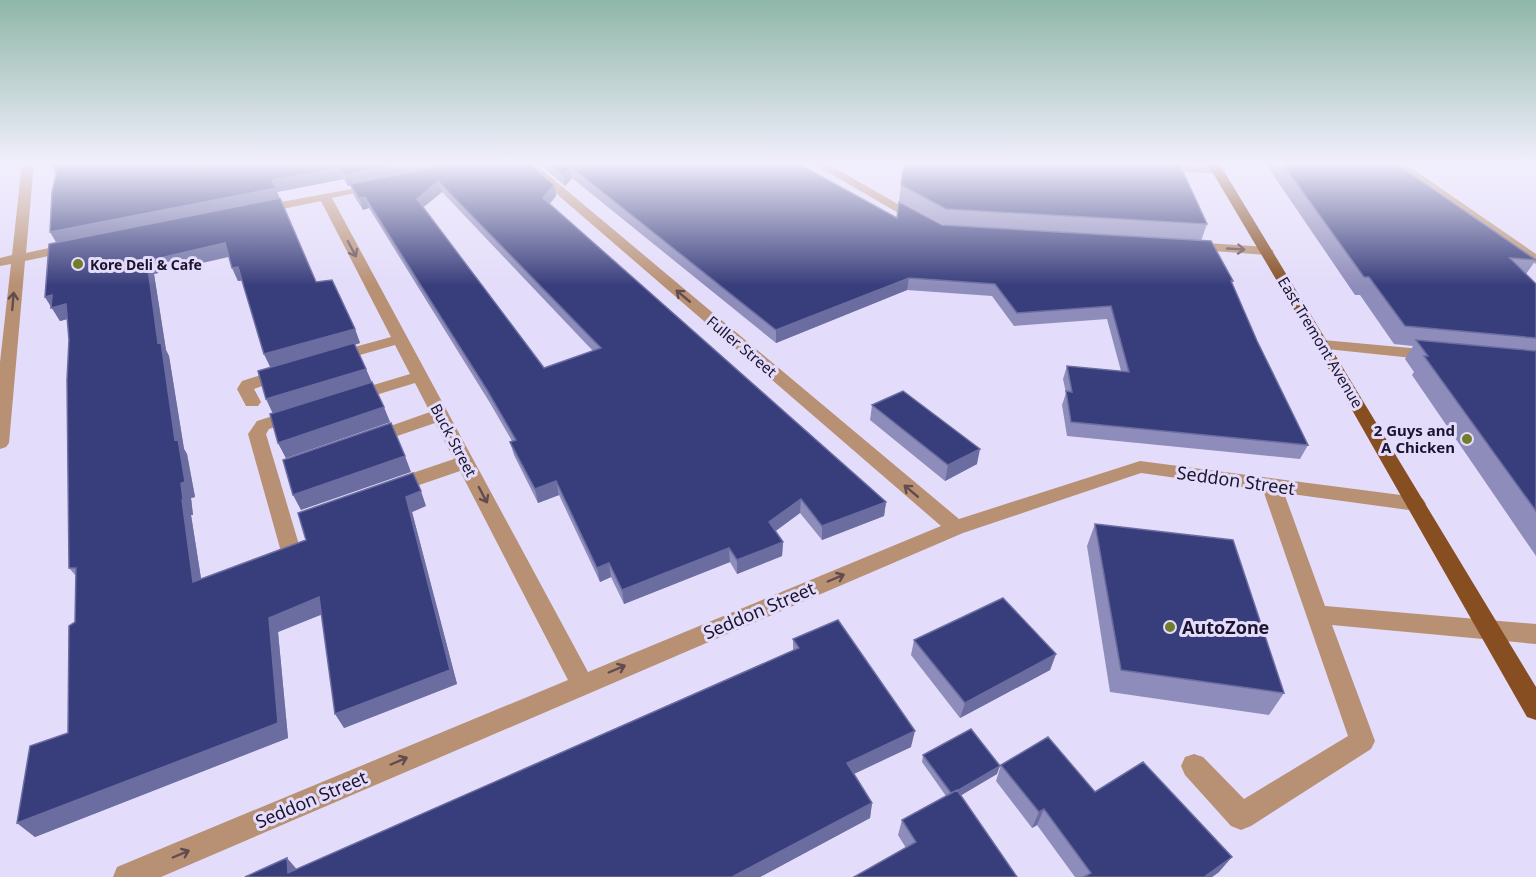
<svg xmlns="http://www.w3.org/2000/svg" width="1536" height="877" font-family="'Noto Sans',sans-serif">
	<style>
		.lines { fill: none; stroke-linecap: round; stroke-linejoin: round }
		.minor { fill: #b89073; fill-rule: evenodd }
		.major { fill: #874f21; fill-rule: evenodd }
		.wall { fill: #8e8cba; fill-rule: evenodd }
		.shaded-wall { fill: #6b6da1 }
		.building { fill: #383d7b; stroke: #6b6da1; stroke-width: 1.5; fill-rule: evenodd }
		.oneway { stroke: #624c4e }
		.poi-dot { fill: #717d29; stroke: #e3dcfa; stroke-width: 2 }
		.labels { text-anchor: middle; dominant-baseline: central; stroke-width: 6; stroke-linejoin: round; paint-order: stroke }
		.far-poi-label { font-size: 14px; font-weight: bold; fill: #1c142f; stroke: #e3dcfa; text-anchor: start }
		.street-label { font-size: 15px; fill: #1c142f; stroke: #e3dcfa }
		.poi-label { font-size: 15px; font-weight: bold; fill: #1c142f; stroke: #e3dcfa; text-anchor: end }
		.near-street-label { font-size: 18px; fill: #1c142f; stroke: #e3dcfa }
		.near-poi-label { font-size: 18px; font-weight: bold; fill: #1c142f; stroke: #e3dcfa; text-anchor: start }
	</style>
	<rect width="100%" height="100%" fill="#e3dcfa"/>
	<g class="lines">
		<path class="minor" d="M22 163H34L26 253 72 243 79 247 77 250 25 261 9 443 6 447 0 449V362L11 264 0 266V258L12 255Z
			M521 163H534L959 519 1140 461 1416 497 1423 499 1426 504 1423 509 1416 511 1284 493 1325 606 1536 624V644L1332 625 1375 741 1371 749 1251 826 1241 830 1231 826 1185 775 1181 766 1185 757 1194 754 1203 757 1244 799 1348 736 1263 490 1141 473 963 533 161 877H113L117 867 568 680 460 471 393 494 386 492 383 487 386 482 454 459 435 423 371 445 365 443 362 439 365 435 430 412 415 383 353 402 347 401 345 397 347 393 410 374 395 345 335 362 327 357 329 354 391 337 321 201 258 214 252 210 254 207 379 184V188L332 198 588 672 941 526Z
			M812 163H826L924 219 922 222H914Z
			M1141 163 1217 168 1223 171 1217 174 1165 170Z
			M1390 163H1404L1536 254V264Z
			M1191 242 1267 247 1274 251 1267 255 1186 249 1184 246 1186 243Z
			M1323 340 1432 350 1440 355 1432 360 1317 348 1315 345Z
			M283 368 289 370 291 373 289 376 254 389 261 402 258 406H246L237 389 242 381Z
			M295 409 301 411 304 415 301 419 269 429 266 434 300 548 297 554 290 556 283 554 280 548 248 434 257 421Z"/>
		<path class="major" d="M1207 163H1219L1536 687V720L1527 717 1315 345Z"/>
	</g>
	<path class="wall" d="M52 163H197V165L528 163 554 185 556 196 550 204 886 502 884 516 822 540 800 513 775 531 783 542 782 556 737 574 730 562 624 604 611 577 600 582 559 495 538 503 514 455 510 442 512 441 490 403 369 208 363 210 354 196 350 185 348 186 344 179 277 192 316 282 355 329 360 343 355 345 390 422 286 458 278 443 273 413 270 367 264 354 243 280 238 281 229 257 154 274 166 350 169 356 184 449 187 454 195 497 191 498 193 515H191L201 579 426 506 412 512 457 684 344 728 322 614 278 632 288 738 35 837 17 823 68 733 75 622 76 576 69 568V340L68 319 60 321 45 297 56 242V174L52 166ZM442 192 593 351 544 368 423 207Z
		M538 163H797L897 218 942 225 1232 284 1257 341 1308 445 1300 459 1067 436 1062 405 1066 393 1063 379 1067 366 1121 371 1107 319 1014 326 992 296 907 290 776 343 572 178 565 186Z
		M904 163 1207 224 1201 241 944 225 899 201Z
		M1265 163H1395L1536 260 1526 274 1536 284V556L1412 375 1414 372 1405 359 1413 346 1394 344 1360 295H1355Z
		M872 405 977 464 945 481 870 420Z
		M1095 524 1284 693 1269 715 1110 692 1087 546Z
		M793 639 911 747 854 774 872 803 870 818 760 877H245L296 869 793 650Z
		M914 640 1056 654 1050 670 960 718 911 655Z
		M923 755 997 774 960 795 1017 877 906 848 898 835 902 820 946 796 922 762Z
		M1001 765 1095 792 1219 872 1212 877H1075L1037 825 1032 828 996 781Z"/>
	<path class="shaded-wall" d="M402 163H460L348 186 344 175Z
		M58 165V177L52 166Z
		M571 167 572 178 565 186 563 175Z
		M340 168 344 179 277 192 280 199 57 244 50 232 272 180Z
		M438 181 442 192 420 210 417 199Z
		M554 185 556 196 545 209 543 198Z
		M365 197 369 208 363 210 359 198Z
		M225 243 231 256 154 274 166 350 169 356 184 449 187 454 195 497 191 498 193 515H191L204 597 193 582 182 500 181 483 175 440 158 343 147 261Z
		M238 267 245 280 238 281 232 268Z
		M909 278 907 290 776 343V330Z
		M52 295 66 304 75 317 60 321 45 297Z
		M355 329 360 343 271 368 264 354Z
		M366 369 372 383 273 414 266 399Z
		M384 407 390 422 286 458 278 443Z
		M980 449 977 464 945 481 948 465Z
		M405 456 411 472 301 510 293 495Z
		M556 481 559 495 538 503 535 489Z
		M421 491 426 506 412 512 457 684 344 728 335 714 406 497Z
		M801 499 800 513 769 536V522Z
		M886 502 884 516 822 540V526Z
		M783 542 782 556 737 574V560Z
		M729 548 730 562 624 604 622 590Z
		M609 563 611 577 600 582 597 568Z
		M319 597 328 612 278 632 288 738 35 837 17 823 269 618Z
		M1056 654 1050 670 960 718 965 703Z
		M915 731 911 747 845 778 847 763Z
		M1000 766 997 774 950 802 952 794Z
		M872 803 870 818 760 877H732Z
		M1044 809 1037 825 1032 828 1039 812Z
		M1232 857 1219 872 1212 877H1204Z
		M287 858 300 873H288Z"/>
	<path class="building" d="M52 163H193L194 165 204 163H402L344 175 340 168 272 180 276 188 50 232 52 192 58 165 52 166Z
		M457 163H528L554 185 543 198 886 502 822 526 801 499 769 522 783 542 737 560 729 548 622 590 609 563 597 568 556 481 535 489 510 442 516 440 487 390 365 197 359 198 350 184ZM438 181 601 348 544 368 417 199Z
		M549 163H797L897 218 899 202 942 225 1211 241 1233 281H1231L1257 341 1308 445 1071 422 1066 391 1072 392 1067 366 1129 372 1111 306 1017 313 995 284 909 278 776 330 571 167 563 175Z
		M904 163H1179L1207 224 946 209 901 185Z
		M1282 163H1395L1536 260 1510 258 1536 284V338L1405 326 1369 277H1364Z
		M280 198 316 282 332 280 355 329 264 354 238 267 232 268 225 243 147 261 158 343 161 342 175 440 178 439 185 482 181 483 183 500H182L193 582 306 540 298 513 413 473 421 491 406 497 450 670 335 714 319 597 269 618 278 723 17 823 30 746 68 733 69 626 75 622 76 568H69L67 380 69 340 66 304 51 308 52 295 45 297 49 244Z
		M1416 340 1536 351V511L1424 356H1428Z
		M354 343 366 369 266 399 258 371Z
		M372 382 384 407 278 443 270 414Z
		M903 391 980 449 948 465 872 405Z
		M391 423 405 456 293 495 283 460Z
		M1095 524 1233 540 1284 693 1121 670Z
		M1003 598 1056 654 965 703 914 640Z
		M838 620 915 731 847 763 872 803 732 877H245L287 858 288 873 799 648 793 639Z
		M971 729 1000 766 957 791V790L951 793 923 755Z
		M1048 737 1095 792 1143 762 1232 857 1204 877H1084L1091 873 1044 809 1039 812 1001 765Z
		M957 790 1017 877H854L916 842 902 820Z"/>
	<defs><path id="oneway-shaft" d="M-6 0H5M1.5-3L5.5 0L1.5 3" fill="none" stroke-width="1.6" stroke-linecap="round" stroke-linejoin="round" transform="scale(1.5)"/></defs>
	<g class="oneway">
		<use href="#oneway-shaft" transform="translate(352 249) rotate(62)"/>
		<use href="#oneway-shaft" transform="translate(1236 249) rotate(3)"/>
		<use href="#oneway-shaft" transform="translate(683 296) rotate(-140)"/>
		<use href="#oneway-shaft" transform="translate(13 301) rotate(-85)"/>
		<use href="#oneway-shaft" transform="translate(911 491) rotate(-140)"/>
		<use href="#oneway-shaft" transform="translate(483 495) rotate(62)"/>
		<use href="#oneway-shaft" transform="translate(836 578) rotate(-23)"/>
		<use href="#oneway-shaft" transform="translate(617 669) rotate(-23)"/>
		<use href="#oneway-shaft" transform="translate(399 761) rotate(-23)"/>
		<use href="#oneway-shaft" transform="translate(181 854) rotate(-23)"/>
	</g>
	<linearGradient id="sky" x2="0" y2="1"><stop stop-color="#8fb7a8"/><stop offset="0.57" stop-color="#f2effd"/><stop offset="1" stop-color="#f2effd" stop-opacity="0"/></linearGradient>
	<rect width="1536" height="286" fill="url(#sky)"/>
	<g class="poi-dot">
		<circle cx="78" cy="264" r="6"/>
		<circle cx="1467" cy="439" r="6"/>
		<circle cx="1170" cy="627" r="6"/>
	</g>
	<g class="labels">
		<g class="far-poi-label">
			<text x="90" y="264">Kore Deli &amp; Cafe</text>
		</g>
		<g class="street-label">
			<text transform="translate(1321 342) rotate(59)">East Tremont Avenue</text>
			<text transform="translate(742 346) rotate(40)">Fuller Street</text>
			<text transform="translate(454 440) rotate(62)">Buck Street</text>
		</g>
		<g class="poi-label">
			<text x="1455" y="430">2 Guys and<tspan x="1455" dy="17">A Chicken</tspan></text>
		</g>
		<g class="near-street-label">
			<text transform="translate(1236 480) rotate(8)">Seddon Street</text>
			<text transform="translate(759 610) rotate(-23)">Seddon Street</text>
			<text transform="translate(311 799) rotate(-23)">Seddon Street</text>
		</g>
		<g class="near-poi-label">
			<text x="1182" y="627">AutoZone</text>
		</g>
	</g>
</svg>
